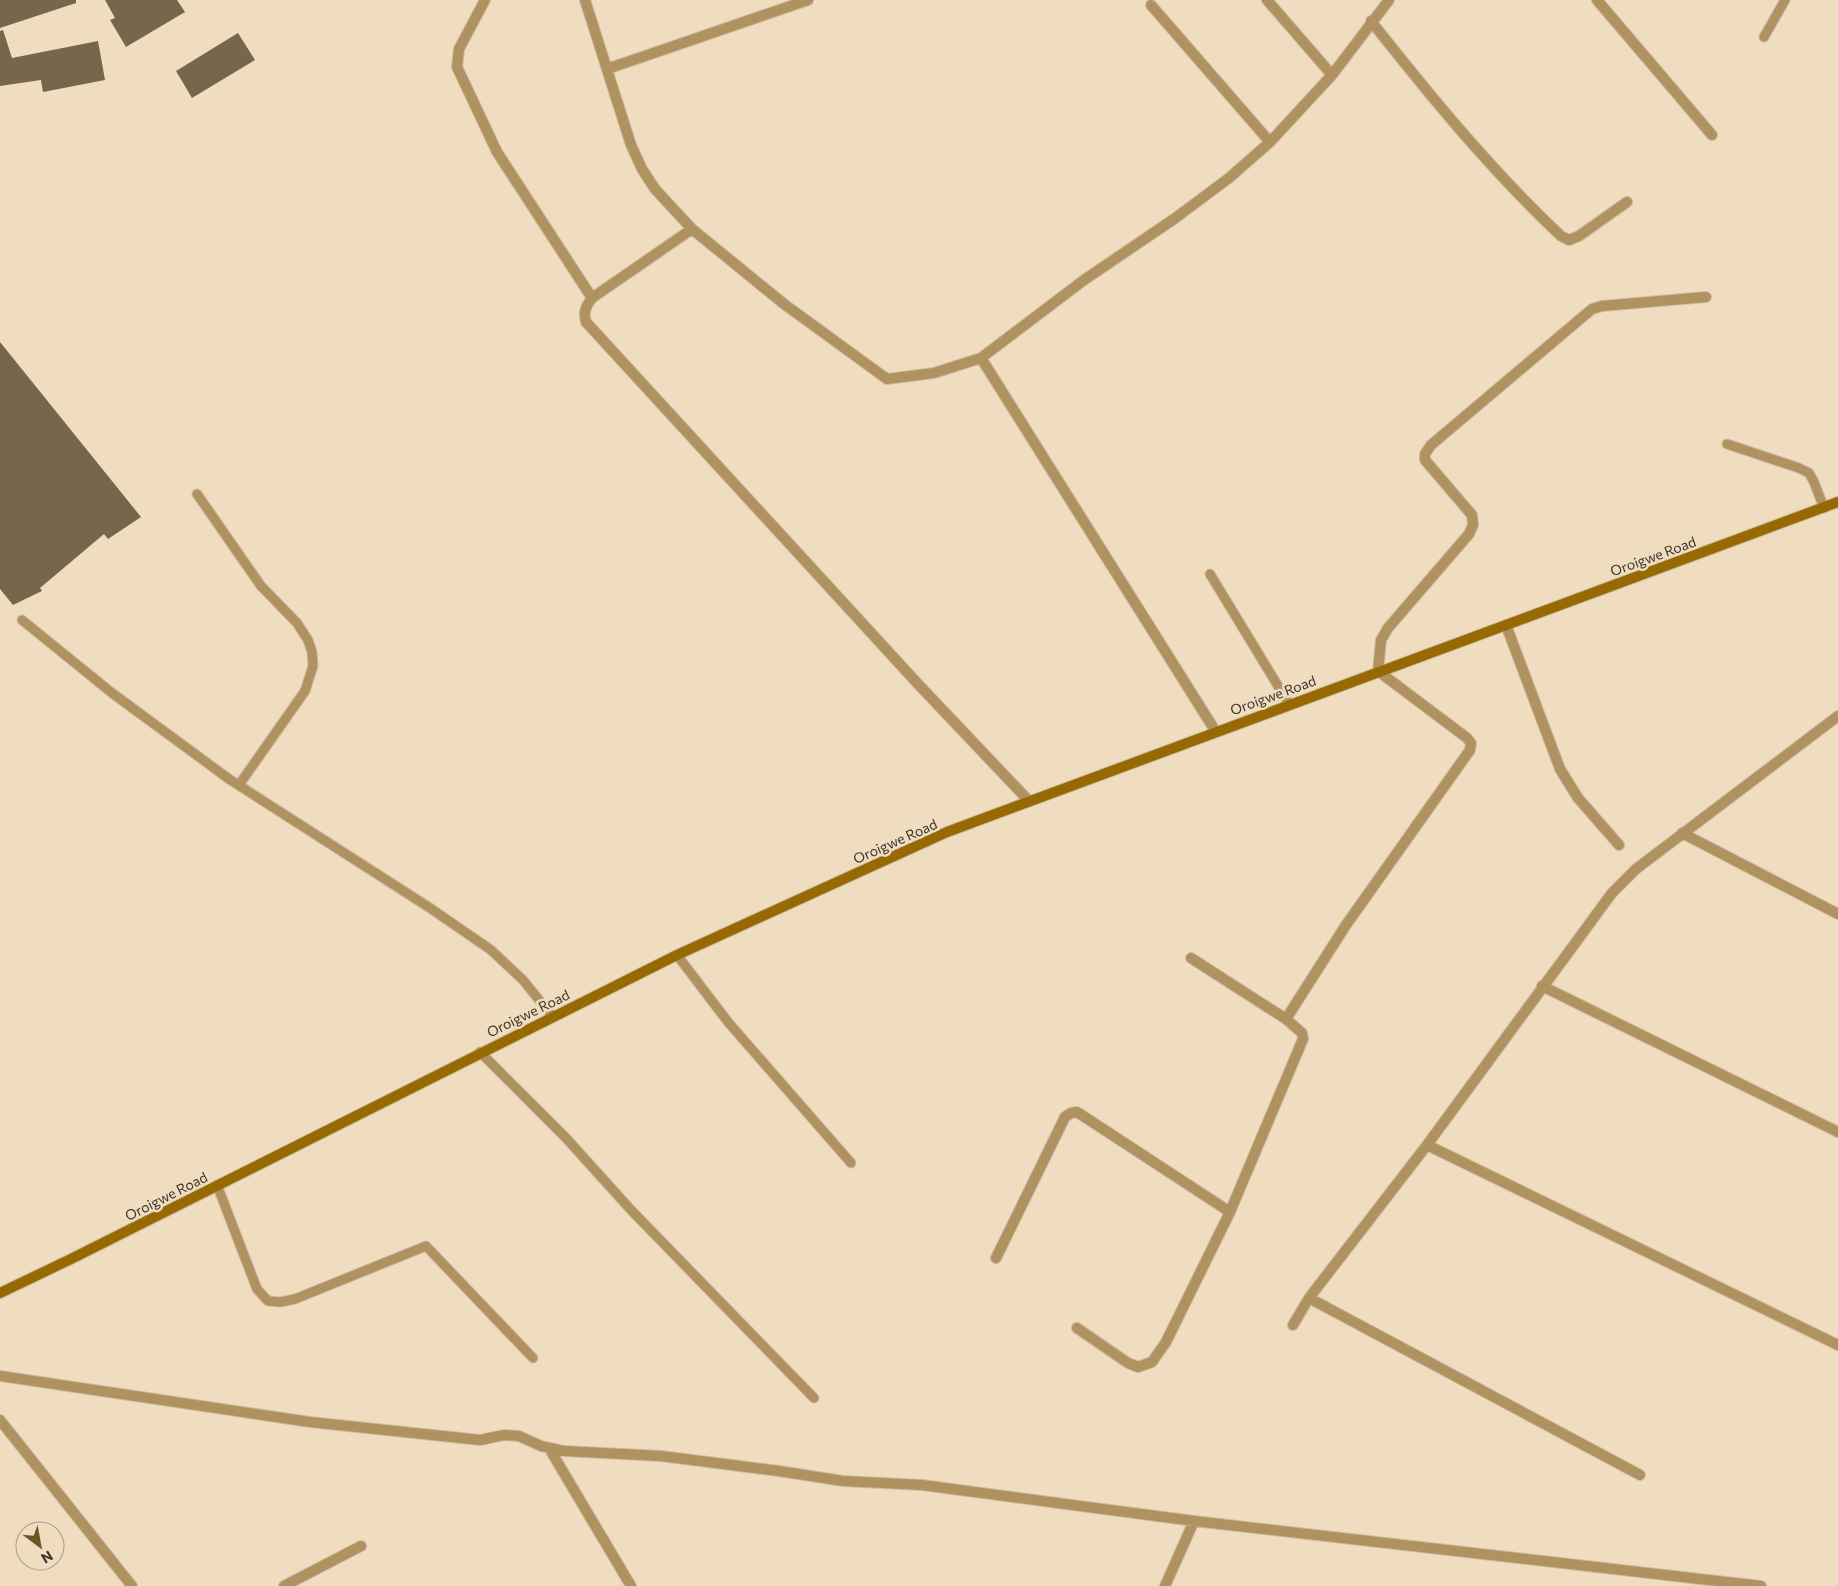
<svg xmlns="http://www.w3.org/2000/svg" width="1838" height="1586" font-family="Commissioner,sans-serif">
	<style>
		.building { fill: #77664c }
		.lines { fill: none; stroke-linecap: round; stroke-linejoin: round }
		.lane-casing { stroke: #ccbba2; stroke-width: 11 }
		.street-casing { stroke: #ccbba2; stroke-width: 12 }
		.secondary-casing { stroke: #ccbba2; stroke-width: 12 }
		.lane { stroke: #b09160; stroke-width: 9 }
		.street { stroke: #b09160; stroke-width: 10 }
		.secondary { stroke: #976902; stroke-width: 10 }
		.labels { text-anchor: middle; dominant-baseline: central; stroke-width: 5; stroke-linejoin: round; paint-order: stroke }
		.street-label { font-size: 14px; fill: #3d352a; stroke: #f0ddc0 }
	</style>
	<rect width="100%" height="100%" fill="#f0ddc0"/>
	<path class="building" d="M0 0H76V3L0 28Z
		M105 0H177L185 12 126 47 110 20 115 18Z
		M3 30 12 58 98 41 105 80 43 92 41 80 0 86V31Z
		M238 33 255 60 192 98 176 71Z
		M0 342 141 517 108 539 104 534 40 588 42 591 13 605 0 589Z"/>
	<g class="lines">
		<defs>
			<path id="lane" d="M1764 37 1785 0
				M1727 444 1799 468 1809 473 1814 482 1824 508
				M197 494 261 586 297 623 308 640 312 652 313 666 305 691 239 785
				M1210 574 1289 704
				M22 620 112 693 229 779 430 908 491 950 523 980 552 1016
				M677 955 728 1022 851 1163
				M480 1052 566 1138 631 1210 814 1398
				M217 1185 257 1289 268 1301 280 1302 295 1299 426 1246 533 1358"/>
			<path id="street" d="M485 0 459 49 457 67 497 152 592 298
				M585 0 631 145 642 169 655 189 692 229 784 304 887 379 934 373 981 358 1084 280 1174 219 1229 178 1270 142 1332 75 1389 0
				M1267 0 1332 75
				M1597 0 1712 135
				M1151 5 1270 142
				M1371 21C1431 97 1491 170 1561 236L1569 240 1579 236 1627 202
				M607 69 808 0
				M692 229 592 298C586 306 583 312 586 322L918 684 1029 801
				M981 358 1216 732
				M1506 625 1560 769 1578 798 1619 845
				M1682 833 1838 914
				M1191 958 1286 1019
				M1542 986 1838 1132
				M1427 1145 1838 1345
				M996 1258 1065 1117 1071 1113 1077 1112 1230 1212
				M1309 1298 1640 1475
				M1293 1325 1309 1298 1427 1145 1612 893 1636 869 1838 716
				M1077 1328 1128 1363 1138 1367 1152 1362 1166 1342 1230 1212 1303 1039 1302 1033 1286 1019 1346 925 1470 750 1471 743 1467 738 1378 671 1381 640 1388 628 1469 534 1473 525 1472 515 1425 460V454L1431 445 1592 309 1602 306 1706 297
				M0 1376 310 1422 480 1440 504 1435 519 1436 541 1446 564 1451 661 1456 779 1471 843 1481 922 1485 1194 1521 1761 1586
				M0 1420 132 1586
				M549 1448 631 1586
				M284 1586 361 1546
				M1165 1586 1194 1521"/>
			<path id="secondary" d="M0 1293 71 1259 677 955 947 832 1838 502"/>
		</defs>
		<use href="#lane" class="lane-casing"/>
		<use href="#street" class="street-casing"/>
		<use href="#secondary" class="secondary-casing"/>
		<use href="#lane" class="lane"/>
		<use href="#street" class="street"/>
		<use href="#secondary" class="secondary"/>
	</g>
	<g class="labels">
		<g class="street-label">
			<text transform="translate(1653 556) rotate(-20)">Oroigwe Road</text>
			<text transform="translate(1273 695) rotate(-20)">Oroigwe Road</text>
			<text transform="translate(895 841) rotate(-24)">Oroigwe Road</text>
			<text transform="translate(528 1013) rotate(-26)">Oroigwe Road</text>
			<text transform="translate(166 1196) rotate(-27)">Oroigwe Road</text>
		</g>
	</g>
	<g transform="translate(40 1546) rotate(148)"><circle r="24" fill="#f0ddc0" stroke="#a89a84"/>
	<path d="M0-4L9 19L0 12L-9 19Z" fill="#6e5325"/>
	<text y="-8" font-size="14" font-weight="bold" text-anchor="middle" fill="#3d352a">N</text>
	</g>
</svg>
